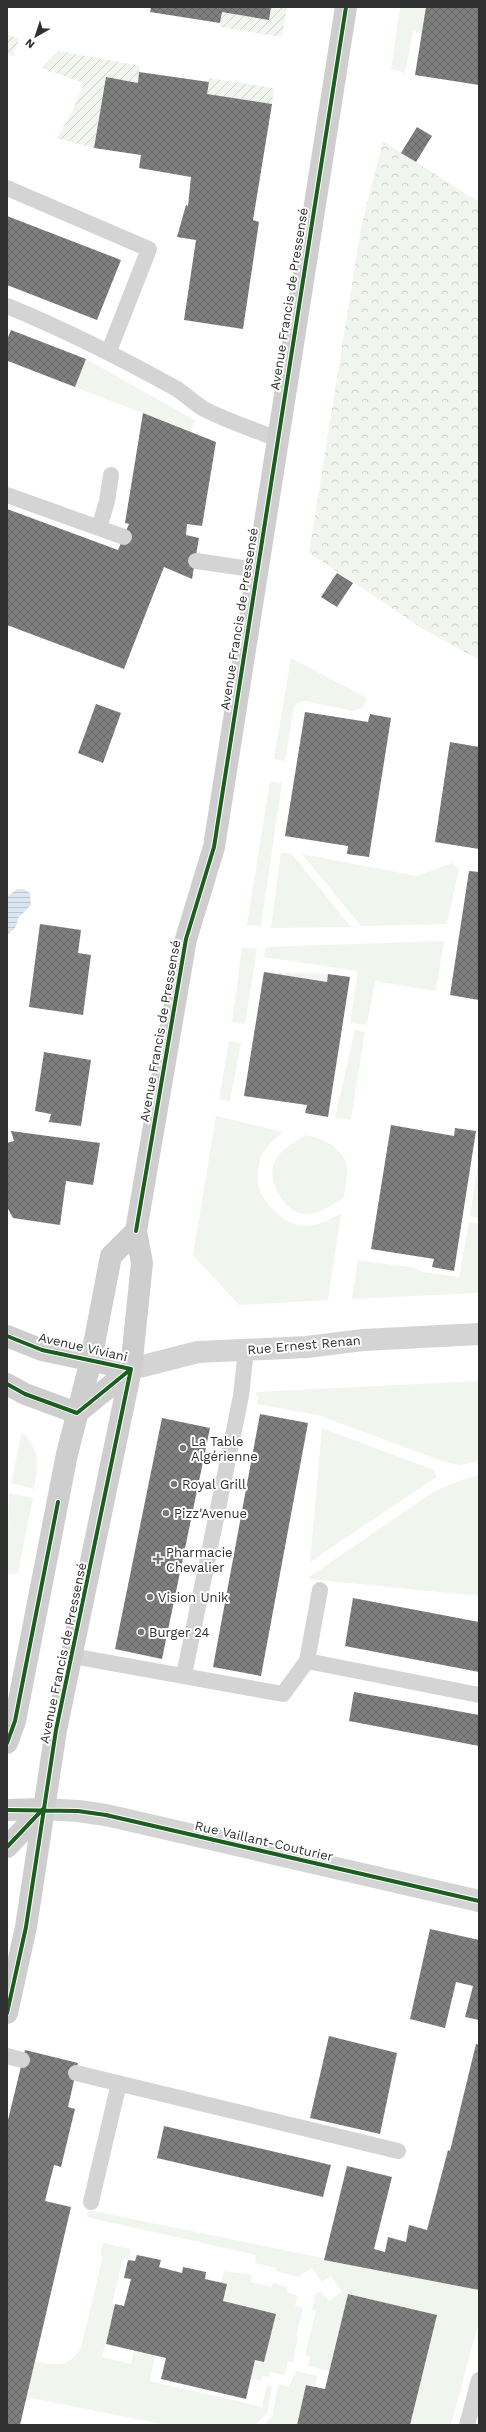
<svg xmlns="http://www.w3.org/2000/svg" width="486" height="2432" font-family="'Work Sans',sans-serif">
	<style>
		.grass { fill: #f0f5ed }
		.park { fill: url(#park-crowns) }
		.garden { fill: url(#garden-furrows) }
		.water { fill: url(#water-rules) }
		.building { fill: url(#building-cross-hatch) }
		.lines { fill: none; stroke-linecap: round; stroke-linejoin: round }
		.lane { stroke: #d4d4d4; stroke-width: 16 }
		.street { stroke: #d4d4d4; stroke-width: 22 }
		.secondary { stroke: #cecece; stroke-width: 22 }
		.cycleway-casing { stroke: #fff; stroke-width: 6 }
		.cycleway { stroke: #1b5e20; stroke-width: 4 }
		.poi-dot { fill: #787878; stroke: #fff; stroke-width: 1.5 }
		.labels { text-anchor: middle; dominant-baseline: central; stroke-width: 4; stroke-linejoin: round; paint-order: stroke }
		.street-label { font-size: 13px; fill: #303030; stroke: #fff }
		.poi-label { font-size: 13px; fill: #303030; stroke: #fff; text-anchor: start }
	</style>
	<defs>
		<pattern id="park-crowns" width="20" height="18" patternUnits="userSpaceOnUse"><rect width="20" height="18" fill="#f0f5ed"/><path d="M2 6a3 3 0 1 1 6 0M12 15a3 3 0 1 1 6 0" fill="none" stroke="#ced2cc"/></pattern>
		<pattern id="garden-furrows" width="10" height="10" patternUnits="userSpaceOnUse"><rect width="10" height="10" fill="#f0f5ed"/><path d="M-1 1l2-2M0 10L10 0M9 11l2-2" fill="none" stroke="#ced2cc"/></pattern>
		<pattern id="water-rules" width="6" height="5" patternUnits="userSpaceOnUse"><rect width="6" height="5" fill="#dbe6f2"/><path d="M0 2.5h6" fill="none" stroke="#bcc6d0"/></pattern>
		<pattern id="building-cross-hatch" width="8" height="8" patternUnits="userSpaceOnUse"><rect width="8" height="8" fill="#7f7f7f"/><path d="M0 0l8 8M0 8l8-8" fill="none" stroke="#686868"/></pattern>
	</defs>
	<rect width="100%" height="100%" fill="#fff"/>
	<path class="grass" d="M400 7H426L422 33 413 31 405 73 391 69Z
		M86 359 196 421 189 431 75 387Z
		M291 658 367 698 362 708 353 711 305 701 297 703 294 708 285 761 274 759Z
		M270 781 282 783 261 926 247 925Z
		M281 852 292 854 351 927 271 928Z
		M302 854 417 876 453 863 459 869 447 924 361 926Z
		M444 941 436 991 375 981 367 1025 350 1023 358 971 264 957 266 947Z
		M242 947 257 949 245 1024 232 1022Z
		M264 972 328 974 327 982Z
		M355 1030 365 1032 351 1120 335 1118Z
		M229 1041 241 1043 230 1101 219 1099Z
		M216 1116 283 1132C274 1140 261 1150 259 1163 258 1169 257 1182 259 1188 264 1205 289 1228 307 1226 320 1225 330 1219 341 1213L328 1300 239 1305 193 1255Z
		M305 1135C323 1138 345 1148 347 1169 347 1178 345 1188 344 1197 333 1204 318 1216 304 1214 284 1212 265 1179 275 1161 281 1149 295 1142 305 1135Z
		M479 1157V1218L470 1216Z
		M469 1222 479 1224V1287L477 1293 352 1299 358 1260 415 1268 423 1272 459 1277Z
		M479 1381V1461L460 1465 445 1462 318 1415 257 1404 258 1396 256 1395 257 1392Z
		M322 1428 434 1470 436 1477 310 1562Z
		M22 1432C41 1453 38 1462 34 1489L11 1483Z
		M479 1475V1596L309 1579V1577L435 1491 464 1479Z
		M9 1493 33 1498 18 1573 7 1575Z
		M88 2210 479 2290V2321L451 2425H410L437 2315 348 2294 330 2371 308 2366 310 2357 305 2355 316 2311 312 2310 315 2295 321 2291 329 2301 342 2292 331 2276 322 2282 312 2268 298 2277 276 2271V2268L255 2263 256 2255 87 2217Z
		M103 2243 131 2249 128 2260 123 2259 112 2303 115 2304 102 2357 131 2364 134 2351 155 2356 150 2381 262 2407 267 2385 272 2386 267 2413 255 2425H166L26 2397 35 2361C56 2366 68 2368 81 2348L103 2256 100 2255Z
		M224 2271 252 2275 251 2282 272 2287 273 2283 288 2287 287 2292 298 2296 295 2306 303 2308 296 2336 298 2337 293 2362 288 2361 285 2375 270 2372 269 2377 262 2376 261 2381 251 2378 255 2360 264 2362 276 2314 223 2301 221 2283Z
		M296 2371 317 2376 315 2386 306 2385 297 2425H264L273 2415 278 2384 289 2387Z"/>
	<path class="park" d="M383 141 479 202V660L420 627 309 553 361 228Z"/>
	<path class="garden" d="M271 7H287L282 37 220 27 222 12 269 19Z
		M7 34 19 39 13 56 7 54Z
		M59 51 140 66 138 83 106 77 94 148 57 138 72 112 84 83 42 68Z
		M209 78 274 88 272 104 207 94Z"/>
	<path class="water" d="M17 889H24L30 893 31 905 19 917 15 928 7 935V897Z"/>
	<path class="building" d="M151 7H271L269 20 222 12 220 23 150 12Z
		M426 7 479 8V85L415 75Z
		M139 72 209 82 207 94 272 104 253 220 259 222 243 329 184 320 196 240 177 237 186 205 188 206 191 177 139 168 141 155 94 148 106 77 138 83Z
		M417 127 432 136 416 162 401 153Z
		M7 216 121 260 97 320 7 285Z
		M11 330 86 359 75 387 8 361 7 364V340Z
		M143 413 216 442 202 526 187 524 186 535 199 538 192 579 164 567 124 669 7 625V509L118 550 129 524 125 523Z
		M337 573 353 583 337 607 321 597Z
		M96 704 121 713 103 763 78 753Z
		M305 712 368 722 370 714 391 718 369 857 347 854 348 846 285 836Z
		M450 742 479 747V849L435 842Z
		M469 871 479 872V1000L450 995Z
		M40 924 81 930 78 953 91 955 83 1015 29 1007Z
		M264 972 327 982 328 974 350 977 328 1117 305 1113 307 1105 244 1096Z
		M44 1052 91 1060 81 1126 49 1122 51 1114 35 1111Z
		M391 1125 454 1136 455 1128 476 1131 454 1271 432 1267 434 1259 371 1249Z
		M11 1131 100 1143 93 1185 66 1181 60 1225 13 1218 7 1207V1143L14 1141Z
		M260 1414 308 1423 261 1676 213 1667Z
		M162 1418 210 1428 162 1659 115 1649Z
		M353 1598 479 1622V1672L345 1646Z
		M354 1692 479 1715V1746L349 1721Z
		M430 1929 479 1940V2020L465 2017 473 1986 456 1982 445 2028 410 2019Z
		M329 2036 397 2053 380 2134 310 2118Z
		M476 2044 479 2045V2290L324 2260 347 2166 392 2177 374 2249 385 2252 388 2237 406 2242 409 2225 427 2230 448 2150 450 2151Z
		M25 2050 78 2063 68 2107 75 2109 61 2167 54 2165 45 2201 71 2207 20 2425H7V2124Z
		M164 2126 331 2165 323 2197 157 2158Z
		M137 2255 161 2260 159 2267 182 2273 183 2267 206 2272 205 2279 227 2284 223 2301 276 2314 264 2362 255 2360 246 2399 161 2379 166 2358 106 2344 115 2304 124 2306 131 2279 124 2278 128 2260 135 2261Z
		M348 2294 437 2315 410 2425H297L306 2385 325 2389Z"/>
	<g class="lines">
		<path class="lane" d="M7 188 149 249 109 351
			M7 306C66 330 121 358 177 389 186 395 194 403 204 409 227 421 253 429 277 439
			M7 495 124 537
			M99 528 107 501 111 475
			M196 561 258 570
			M72 1656 283 1694 307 1661 479 1695
			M307 1661 320 1590
			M184 1675 241 1396 246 1350
			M7 2056 22 2060
			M76 2073 398 2151
			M91 2202 119 2083
			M467 2425 479 2380"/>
		<path class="street" d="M131 1369 198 1352 307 1347 363 1340 479 1334
			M43 1809 78 1811 106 1815 479 1901"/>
		<path class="secondary" d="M7 1336 42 1350 131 1369
			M7 1384 25 1394 77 1413
			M77 1413 131 1369
			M7 1743 15 1721 67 1454 91 1360 111 1256 136 1231
			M7 1810 43 1809
			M7 1847 43 1809
			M7 2013 26 1927 56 1730 131 1369 142 1263 136 1231 186 939 214 847 346 7"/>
		<defs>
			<path id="cycleway" d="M136 1231 186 939 214 847 346 7
				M7 1336 42 1350 131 1369
				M7 1384 25 1394 77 1413 131 1369
				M7 1743 15 1721 58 1502
				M7 1810 78 1811 106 1815 479 1901
				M7 1847 43 1809
				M7 2013 26 1927 56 1730 131 1369"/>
		</defs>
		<use href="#cycleway" class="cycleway-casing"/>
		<use href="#cycleway" class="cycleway"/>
	</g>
	<g class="poi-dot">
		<circle cx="183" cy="1448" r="4"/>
		<circle cx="174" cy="1484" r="4"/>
		<circle cx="166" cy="1513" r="4"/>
		<path d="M156 1553h4v4h4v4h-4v4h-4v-4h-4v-4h4z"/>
		<circle cx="150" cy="1597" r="4"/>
		<circle cx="141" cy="1632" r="4"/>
	</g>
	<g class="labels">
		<g class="street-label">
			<text transform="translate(289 299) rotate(-81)">Avenue Francis de Pressensé</text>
			<text transform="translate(239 619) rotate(-81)">Avenue Francis de Pressensé</text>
			<text transform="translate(160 1031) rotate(-80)">Avenue Francis de Pressensé</text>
			<text transform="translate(304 1345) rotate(-5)">Rue Ernest Renan</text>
			<text transform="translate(83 1347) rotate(13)">Avenue Viviani</text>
			<text transform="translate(63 1653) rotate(-78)">Avenue Francis de Pressensé</text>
			<text transform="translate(264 1841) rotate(13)">Rue Vaillant-Couturier</text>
		</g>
		<g class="poi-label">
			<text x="191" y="1441">La Table<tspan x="191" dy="15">Algérienne</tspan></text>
			<text x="182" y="1484">Royal Grill</text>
			<text x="174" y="1513">Pizz'Avenue</text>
			<text x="166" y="1552">Pharmacie<tspan x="166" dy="15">Chevalier</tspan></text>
			<text x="158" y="1597">Vision Unik</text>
			<text x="149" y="1632">Burger 24</text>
		</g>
	</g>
	<rect width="486" height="2432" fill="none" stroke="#303030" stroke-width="16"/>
	<g transform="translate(36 36) rotate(219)" stroke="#ffffff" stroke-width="3" paint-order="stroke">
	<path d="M0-3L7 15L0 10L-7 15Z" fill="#303030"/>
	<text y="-6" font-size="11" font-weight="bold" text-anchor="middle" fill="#303030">N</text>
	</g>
</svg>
